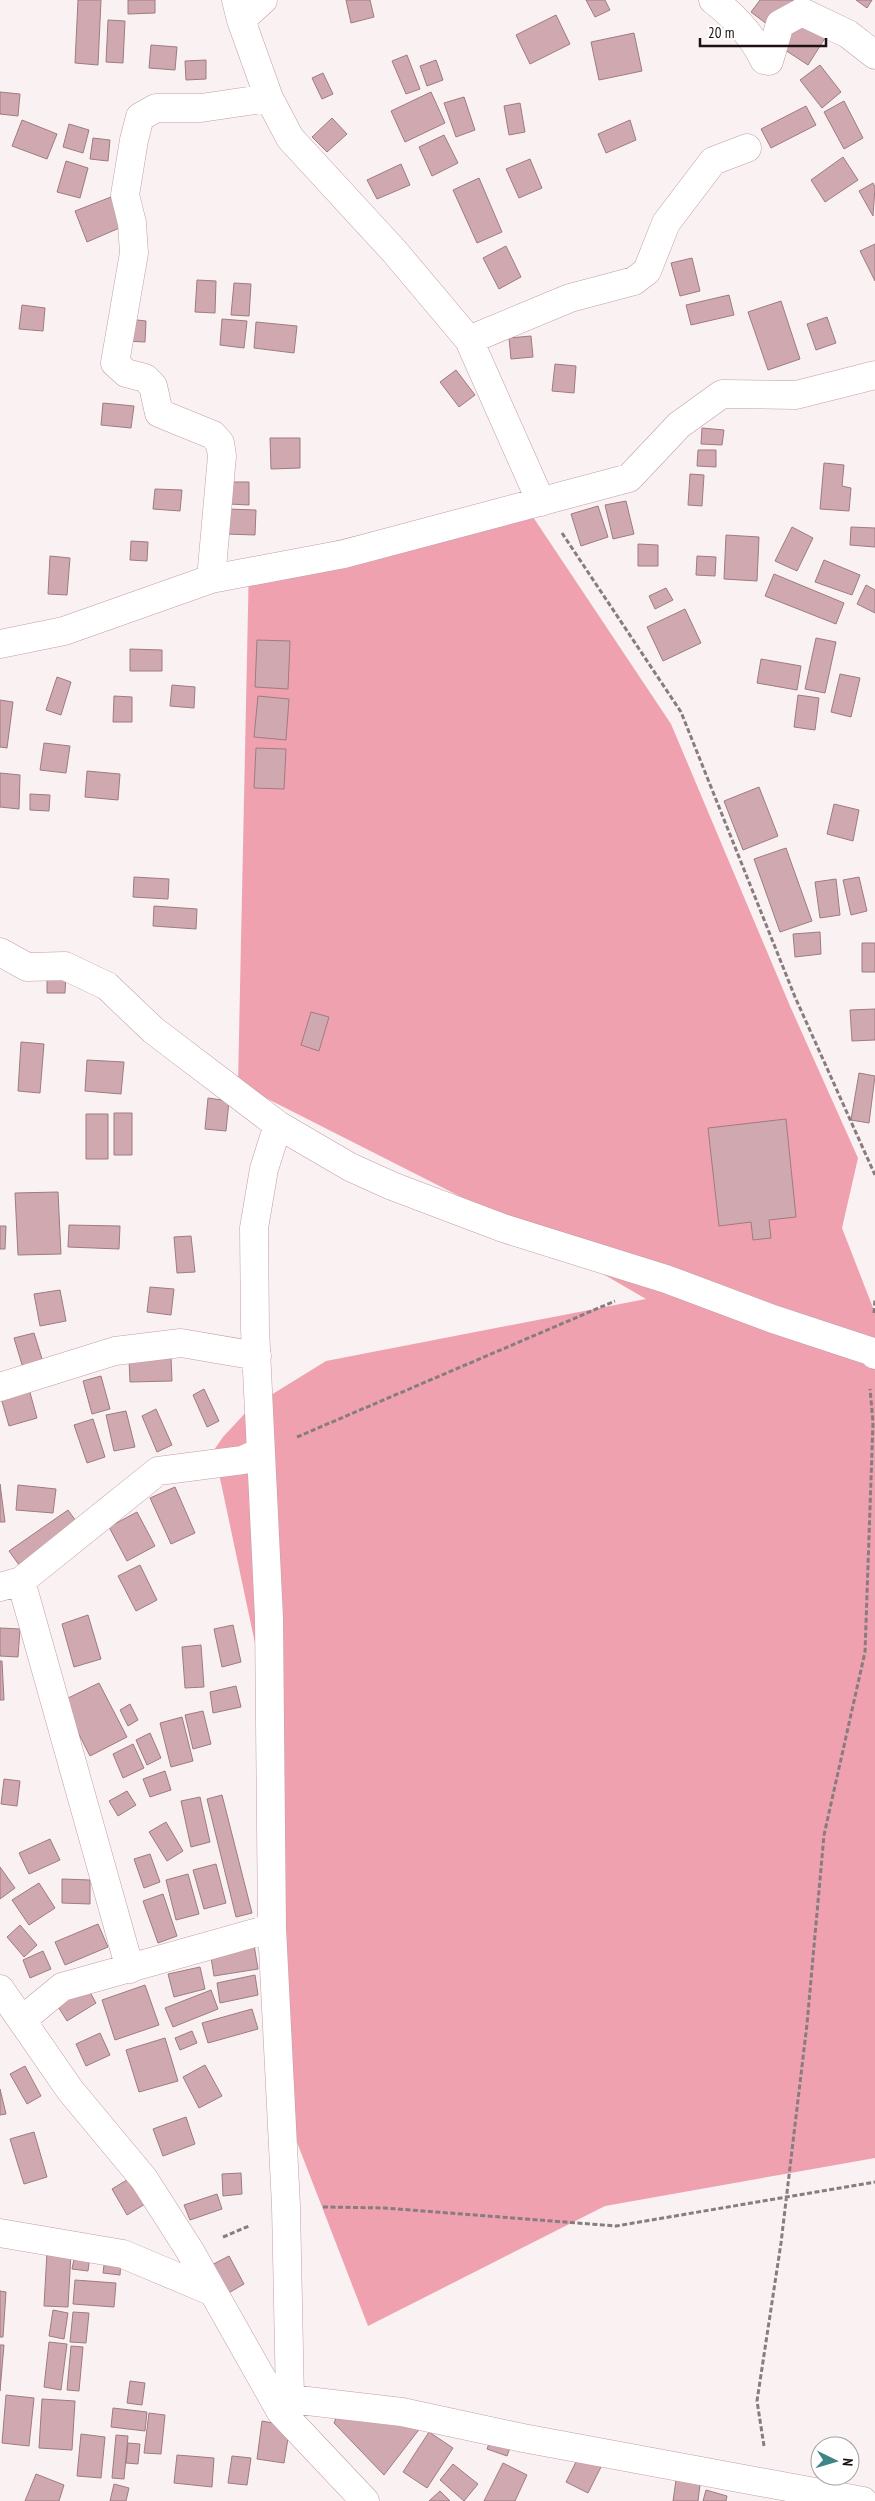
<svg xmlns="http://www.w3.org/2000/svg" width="875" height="2501" font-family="'PT Sans Narrow',sans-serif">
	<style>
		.forest { fill: #f0a1b0 }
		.building { fill: #d0a9b0; stroke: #9f7b81 }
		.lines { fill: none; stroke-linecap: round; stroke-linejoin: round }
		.minor-casing { stroke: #c39ea4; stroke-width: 29 }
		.path { stroke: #887d7e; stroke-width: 3; stroke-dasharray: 5 2.5; stroke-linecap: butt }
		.minor { stroke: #fff; stroke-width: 28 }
	</style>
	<rect width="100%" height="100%" fill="#f9f1f2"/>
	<path class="forest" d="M525 505 671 724 790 1006 858 1158 842 1228 875 1313V2158L605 2206 368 2326 271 2075 263 1681 214 1450 223 1437 250 1408 326 1361 646 1299 536 1235 238 1084 249 562 372 532Z"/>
	<path class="building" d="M78 0H101L98 65 75 63Z
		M128 0H155V13L128 14Z
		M346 0H370L374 17 351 23Z
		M586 0H605L610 10 595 17Z
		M760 0H792L793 1 772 28 751 12Z
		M856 0H872L867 8Z
		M556 15 570 44 530 64 516 35Z
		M801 18 827 35 808 65 782 48Z
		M108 20 125 21 123 63 106 62Z
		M634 33 642 71 599 80 591 42Z
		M151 45 177 47 175 70 149 68Z
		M407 55 420 89 406 94 392 61Z
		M206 60V79L186 80 185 61Z
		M436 60 443 80 427 86 420 66Z
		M820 65 841 92 822 108 800 80Z
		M323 73 333 94 322 99 312 78Z
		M0 92 20 94 18 116 0 114Z
		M431 92 445 123 405 142 391 111Z
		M464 97 475 130 456 137 444 103Z
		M844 101 863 138 844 149 824 112Z
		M520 103 525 132 509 135 504 106Z
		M806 106 816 125 771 148 761 129Z
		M332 118 347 134 327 152 312 137Z
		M22 120 57 134 47 159 12 146Z
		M630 120 636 140 606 153 598 134Z
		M69 124 89 130 83 153 63 147Z
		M444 135 458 163 432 176 419 147Z
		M93 138 110 140 108 161 90 159Z
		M843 157 858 180 825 202 811 180Z
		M530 159 542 188 519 198 506 169Z
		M66 161 88 168 80 198 57 192Z
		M401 164 410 185 377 199 367 180Z
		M479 178 502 232 477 243 453 190Z
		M873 183 875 187 873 216 859 191Z
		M111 197 124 226 87 242 75 211Z
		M875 244V281L860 251Z
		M506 246 521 277 499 289 483 258Z
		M692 258 700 291 680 296 671 263Z
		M197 280 216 281 215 313 195 312Z
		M234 283 251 284 249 316 231 315Z
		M729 295 734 315 691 325 686 305Z
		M781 301 800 359 768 370 748 312Z
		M22 305 45 308 43 331 19 329Z
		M827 317 836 343 816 350 807 324Z
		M128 319 146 321 145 342 126 341Z
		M222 319 247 321 244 348 220 345Z
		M256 322 297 326 294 353 254 348Z
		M531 336 533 357 511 359 509 338Z
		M555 364 576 366 574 393 552 391Z
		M456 370 475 395 459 407 440 382Z
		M103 403 134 406 131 428 101 425Z
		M702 428 724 430 722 445 701 444Z
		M270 438H300V468L271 469Z
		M698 450H716V467L697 466Z
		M824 463 844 465 842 486 851 488 849 511 820 509Z
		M690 474 704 475 702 506 688 505Z
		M229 482H249V505L229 504Z
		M155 489 182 490 180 511 153 509Z
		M626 501 634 534 613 539 605 505Z
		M598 506 608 537 581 546 571 514Z
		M226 509 256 510 255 535 226 534Z
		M792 527 813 538 797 571 775 561Z
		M851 527 875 528V547L850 545Z
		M726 535 759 537 757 581 724 579Z
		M131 541 148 542 147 561 130 560Z
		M638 544 658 545V566H638Z
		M50 556 70 558 67 595 48 594Z
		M697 556 716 557 715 576 696 575Z
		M824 560 860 575 852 595 815 582Z
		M774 574 844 603 836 624 765 596Z
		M866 585 875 590V613L857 604Z
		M666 588 673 600 655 609 649 596Z
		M685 609 701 643 663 661 647 627Z
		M816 638 836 642 825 693 805 689Z
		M257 640 290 641 288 689 255 687Z
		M130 649 162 650V671H130Z
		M761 659 801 666 797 690 757 683Z
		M840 674 860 678 851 717 831 712Z
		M57 677 71 682 61 715 46 710Z
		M172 685 195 687 194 708 170 706Z
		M798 695 819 698 815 730 794 727Z
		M114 696 132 697V722H113Z
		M258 696 289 699 286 740 254 737Z
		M0 700 13 702 7 748 0 747Z
		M44 743 70 746 66 773 40 770Z
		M256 748 286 749 284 789 254 788Z
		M87 771 120 774 118 800 85 797Z
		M0 773 20 775 19 809 0 807Z
		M759 787 778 836 743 850 724 801Z
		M30 794 50 795 49 811 30 810Z
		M834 804 859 810 853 841 827 834Z
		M786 848 812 921 780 932 754 859Z
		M134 877 169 879 168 899 133 897Z
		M859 877 867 911 851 915 843 880Z
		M836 879 840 915 820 918 815 882Z
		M154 906 197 909 196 929 153 926Z
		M820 932 821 954 795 957 793 934Z
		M862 943H875V972H862Z
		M47 972 66 973 65 993H47Z
		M875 1009V1040L852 1041 850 1010Z
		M311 1012 329 1017 319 1051 301 1045Z
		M21 1042 44 1044 40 1093 18 1091Z
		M87 1060 124 1062 121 1094 85 1091Z
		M859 1073 875 1076 869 1123 851 1120Z
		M208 1098 229 1101 226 1131 205 1129Z
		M114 1113H132V1155H114Z
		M86 1114H108V1159H86Z
		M786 1119 796 1217 769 1220 771 1238 753 1240 751 1222 719 1226 708 1128Z
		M58 1192 61 1254 18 1255 15 1193Z
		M69 1225 120 1226 119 1249 68 1247Z
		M0 1226H6L5 1249H0Z
		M191 1236 195 1272 177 1273 174 1237Z
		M150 1287 174 1289 171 1315 147 1312Z
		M60 1290 66 1321 40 1326 34 1294Z
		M34 1333 43 1362 23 1368 14 1338Z
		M171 1357 172 1381 130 1382 129 1359Z
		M101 1376 110 1409 92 1414 83 1381Z
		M29 1389 37 1418 9 1426 1 1398Z
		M204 1389 219 1421 207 1427 193 1395Z
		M156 1409 172 1445 157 1452 142 1416Z
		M126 1411 135 1447 114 1451 106 1415Z
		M93 1419 105 1457 87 1463 74 1425Z
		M0 1484 5 1522H0Z
		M18 1485 56 1489 53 1513 16 1510Z
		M175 1487 195 1533 171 1544 150 1498Z
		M68 1510 81 1528 22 1569 9 1551Z
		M137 1512 155 1546 127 1561 109 1527Z
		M140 1565 157 1600 136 1611 118 1576Z
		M88 1615 101 1659 74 1667 62 1624Z
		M233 1625 241 1662 222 1667 214 1629Z
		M0 1628 20 1629 18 1657 0 1656Z
		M201 1645 204 1687 185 1688 182 1647Z
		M0 1661H2L4 1700H0Z
		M99 1683 127 1737 90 1756 62 1701Z
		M236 1686 241 1707 213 1713 210 1692Z
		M130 1704 138 1720 128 1726 120 1710Z
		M203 1711 211 1744 193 1749 185 1715Z
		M182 1717 193 1761 171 1767 160 1723Z
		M150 1733 161 1758 147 1765 136 1740Z
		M133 1744 144 1768 123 1778 113 1754Z
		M165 1771 171 1790 150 1797 143 1779Z
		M4 1779 20 1781 17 1806 1 1804Z
		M127 1791 136 1805 118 1816 109 1801Z
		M222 1795 252 1913 236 1917 207 1799Z
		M200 1797 210 1842 191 1847 181 1801Z
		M166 1822 183 1851 167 1861 149 1832Z
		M50 1839 60 1860 29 1874 19 1853Z
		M150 1854 160 1882 144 1888 134 1859Z
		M216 1864 226 1903 204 1909 193 1870Z
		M0 1867 15 1888 0 1899Z
		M188 1874 199 1914 176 1920 166 1880Z
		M62 1879 90 1880V1904L62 1903Z
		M39 1883 55 1908 29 1925 12 1900Z
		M163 1894 177 1936 158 1943 143 1901Z
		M98 1924 108 1947 65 1965 55 1942Z
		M20 1925 37 1945 24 1957 7 1937Z
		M254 1945 258 1969 214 1976 210 1951Z
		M43 1951 51 1969 30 1978 23 1960Z
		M200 1967 205 1989 174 1997 168 1974Z
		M255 1975 258 1995 220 2003 217 1983Z
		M145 1985 159 2025 115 2040 102 2000Z
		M87 1987 96 2003 67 2021 57 2005Z
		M211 1990 218 2009 173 2027 165 2008Z
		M252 2009 258 2029 208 2043 202 2023Z
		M192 2031 197 2043 180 2050 175 2038Z
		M100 2033 110 2055 86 2066 76 2044Z
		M165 2038 178 2081 139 2092 126 2050Z
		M205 2065 222 2096 199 2108 183 2077Z
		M25 2066 41 2096 27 2104 10 2074Z
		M0 2089 6 2114 0 2115Z
		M186 2117 195 2144 163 2156 153 2129Z
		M34 2132 47 2177 24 2184 10 2139Z
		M241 2173 242 2194 223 2196 222 2174Z
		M135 2175 150 2201 127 2215 112 2189Z
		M217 2194 222 2209 190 2220 184 2205Z
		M47 2252 71 2253 68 2307 44 2306Z
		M75 2254 90 2256 88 2271 72 2269Z
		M229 2256 244 2284 220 2298 204 2269Z
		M105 2257 121 2258 120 2275 103 2273Z
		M75 2280 116 2283 114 2307 73 2304Z
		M0 2291 6 2292 3 2337H0Z
		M53 2310 68 2313 64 2339 49 2336Z
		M73 2312 89 2313 86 2343 70 2342Z
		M49 2342 67 2344 61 2390 44 2387Z
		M0 2345H4L0 2391Z
		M71 2346 83 2347 79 2391 67 2390Z
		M130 2381 145 2383 142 2405 127 2403Z
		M6 2395 34 2398 29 2446 2 2443Z
		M42 2399 75 2401 72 2450 39 2448Z
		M113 2408 147 2412 145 2431 111 2427Z
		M149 2413 165 2415 161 2454 144 2453Z
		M338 2413 421 2427 384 2475 334 2423Z
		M262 2421 290 2426 284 2463 257 2459Z
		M429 2432 453 2448 427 2488 403 2472Z
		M493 2433 513 2440 507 2456 487 2449Z
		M81 2434 105 2437 101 2478 77 2476Z
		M116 2435 128 2436 124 2479 112 2478Z
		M128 2443 140 2444 138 2464 126 2463Z
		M581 2452 603 2463 588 2493 566 2482Z
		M177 2455 214 2458 212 2487 174 2483Z
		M232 2456 251 2458 247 2485 228 2483Z
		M503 2463 527 2475 515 2501H484Z
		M453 2464 478 2484 464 2501 440 2480Z
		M677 2473 701 2477 698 2501H673Z
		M36 2474 64 2485 59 2501H25Z
		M114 2484 129 2488 126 2501H110Z
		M706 2490 727 2496 726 2501H703Z
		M440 2491 450 2501H429Z"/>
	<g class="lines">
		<defs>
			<path id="minor" d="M236 0 241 20 269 98 290 138 394 251 469 340 541 502
				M713 0C734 16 753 36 764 60L769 61 780 24 802 12 848 34 875 55
				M241 20 263 0
				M469 340 570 298 634 281 647 271 666 223 713 161 747 148
				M211 579 222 456 220 443 213 435 159 413 153 386 145 378 126 373 115 363 134 253 132 223 125 195 134 140 140 117 156 108H201L269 98
				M0 644 64 631 211 579 344 554 629 478 679 425 722 394 796 395 875 375
				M0 952 27 967 65 966 107 986 153 1030 278 1125 350 1167 392 1186 503 1228 666 1279 773 1319 870 1351 875 1355
				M278 1125 264 1169 254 1228 255 1329 269 1618 272 1928 286 2206 290 2399 281 2412
				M0 1387 115 1351 181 1343 257 1356
				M21 1581 130 1969
				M0 1587 21 1581 158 1471 243 1460 260 1452
				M0 1989 70 2090 144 2179 190 2251 281 2412 365 2501
				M22 2020 62 1987 272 1928
				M0 2233 123 2254 213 2292
				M290 2399 402 2412 523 2438 863 2501"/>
		</defs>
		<use href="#minor" class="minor-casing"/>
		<path class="path" d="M562 533 681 712 795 997 875 1175
			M874 1313 875 1298
			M297 1437 615 1301
			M323 2207 385 2208 616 2226 875 2182
			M223 2237 249 2226
			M764 2446 757 2401 781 2243 807 2024 824 1835 865 1652 873 1422 870 1389"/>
		<use href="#minor" class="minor"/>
	</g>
	<g transform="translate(835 2461) rotate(95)"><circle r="24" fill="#ffffff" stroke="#a5a0a1"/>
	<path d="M0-4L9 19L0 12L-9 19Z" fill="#3d8586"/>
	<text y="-8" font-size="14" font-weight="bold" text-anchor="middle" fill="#1e1113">N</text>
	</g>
	<path d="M700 38v8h126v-8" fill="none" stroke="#1e1113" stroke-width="2.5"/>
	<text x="708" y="38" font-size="15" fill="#1e1113" stroke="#ffffff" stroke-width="4" paint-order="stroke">20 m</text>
</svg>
